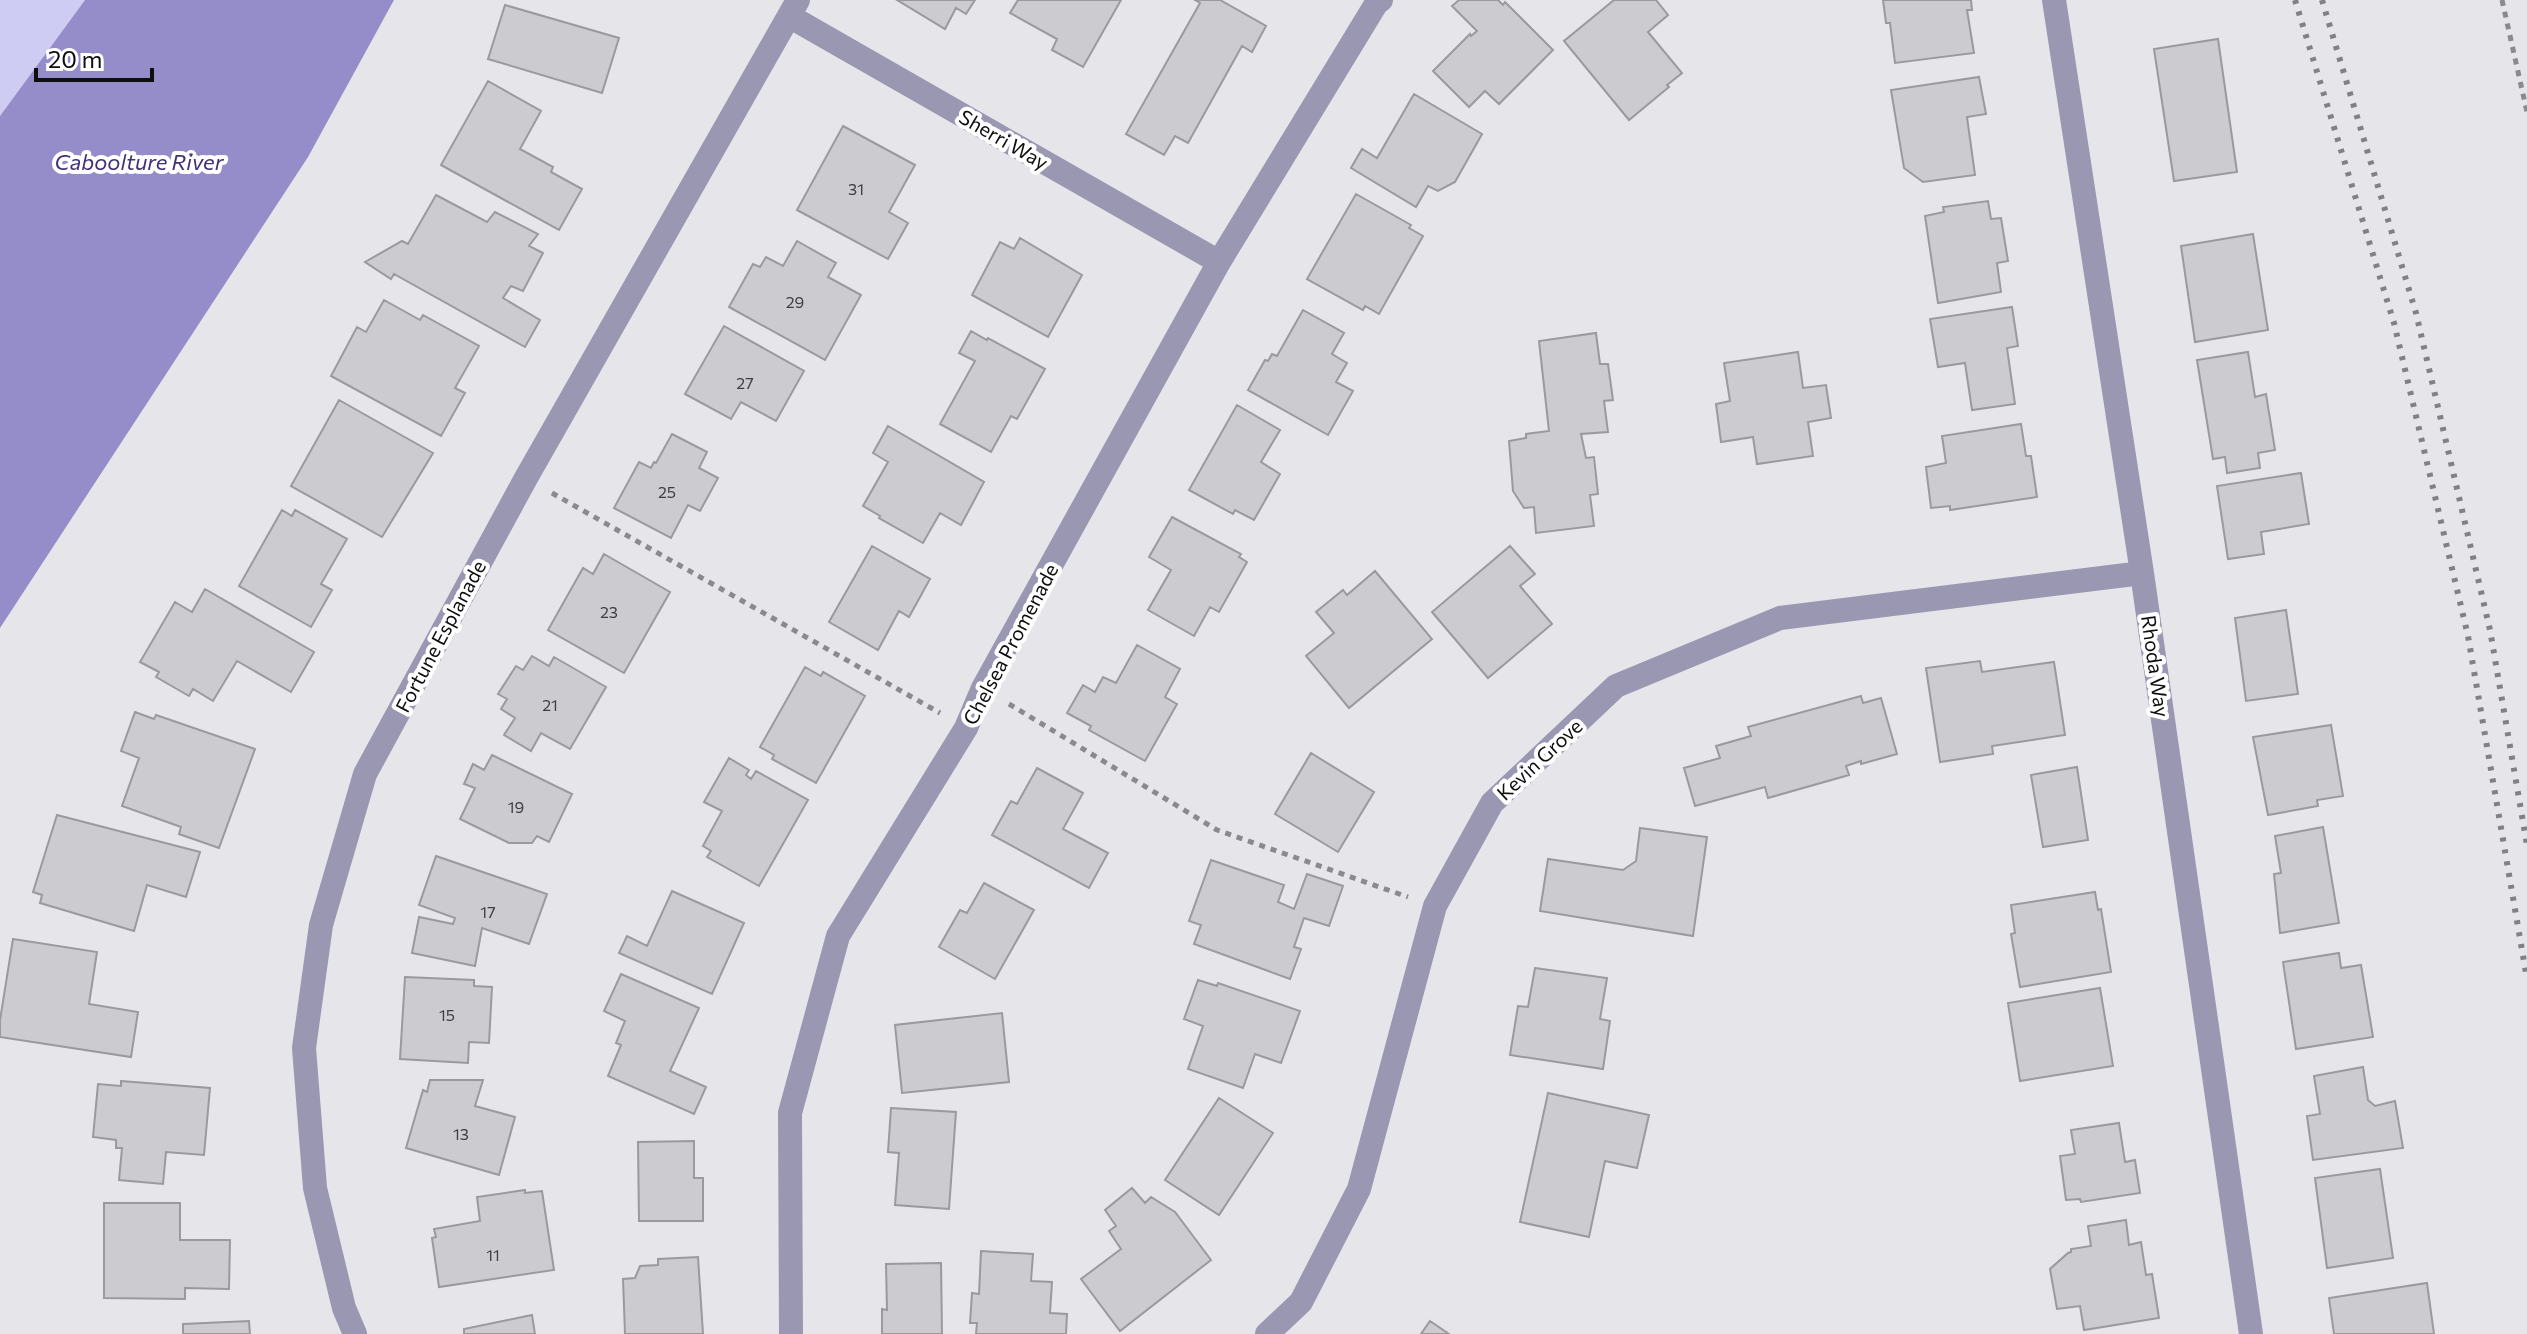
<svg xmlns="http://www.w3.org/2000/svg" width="2527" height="1334" font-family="Commissioner,sans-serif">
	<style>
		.green { fill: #cfccf4 }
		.water { fill: #948dc9 }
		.building { fill: #ccccd0; stroke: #9a9a9e; stroke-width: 2 }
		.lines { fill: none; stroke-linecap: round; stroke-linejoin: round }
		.path { stroke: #8a8a8d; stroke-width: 5; stroke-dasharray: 6 6; stroke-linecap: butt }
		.minor { stroke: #9997b2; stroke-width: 24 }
		.rail { stroke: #818184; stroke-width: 6; stroke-dasharray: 4 8; stroke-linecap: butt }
		.labels { text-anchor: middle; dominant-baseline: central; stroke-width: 8; stroke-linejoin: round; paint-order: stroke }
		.number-label { font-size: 16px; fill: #3e3e3f }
		.street-label { font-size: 20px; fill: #0e0e0f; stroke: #fff }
		.water-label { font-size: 22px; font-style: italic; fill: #403179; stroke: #fff }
	</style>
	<rect width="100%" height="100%" fill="#e6e6ea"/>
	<path class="green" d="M0 0H85L0 116Z"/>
	<path class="water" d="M85 0H394L308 157 0 628V116Z"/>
	<path class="building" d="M897 0H975L966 14 956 8 945 29Z
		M1018 0H1121L1083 67 1052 50 1057 39 1010 13Z
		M1195 0H1220L1266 26 1252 52 1242 46 1188 143 1175 136 1164 155 1126 134 1200 3Z
		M1459 0H1498L1503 5 1505 2 1553 50 1499 104 1485 91 1469 107 1433 71 1470 34 1471 36 1477 31 1452 6Z
		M1614 0H1656L1668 15 1648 32 1682 73 1667 85 1669 87 1629 120 1564 41Z
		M1883 0H1971L1972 10H1967L1974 53 1895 63 1890 23H1886Z
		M505 5 619 38 602 93 488 59Z
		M2218 39 2237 172 2174 181 2154 49Z
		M1979 77 1986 114 1967 117 1975 175 1923 182 1904 168 1891 90Z
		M488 81 541 111 520 149 553 167 551 172 582 189 559 230 441 165Z
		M1414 94 1482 134 1455 182 1438 191 1428 186 1416 207 1351 168 1362 149 1377 158Z
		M843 126 915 165 889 212 908 223 888 259 797 210Z
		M1356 194 1411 225 1409 228 1423 236 1379 314 1365 306 1363 310 1307 279Z
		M436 195 487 222 495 212 538 234 529 246 543 253 523 291 511 286 503 298 540 320 525 347 394 274 391 279 365 262 402 241 408 244Z
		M1988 201 1991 219 2001 218 2008 261 1997 263 2001 292 1938 303 1925 216 1944 212 1943 207Z
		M2253 234 2268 330 2195 342 2181 246Z
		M1020 238 1082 275 1048 337 972 295 1000 242 1014 249Z
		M797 241 836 263 828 277 861 295 825 360 729 307 753 264 760 267 766 257 783 266Z
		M384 300 420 320 423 315 479 346 455 388 465 393 441 436 331 376 357 327 366 332Z
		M2012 307 2018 346 2007 348 2015 404 1972 410 1965 363 1938 367 1930 319Z
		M1303 310 1344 333 1332 354 1347 363 1336 382 1353 391 1328 435 1248 390 1265 360 1268 361 1272 354 1277 356Z
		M724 326 804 371 776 421 741 402 731 419 685 394Z
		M971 331 987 340 988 338 1045 369 1017 419 1011 416 991 452 940 424 975 361 959 353Z
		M1596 333 1600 364H1608L1613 400 1604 401 1608 432 1581 434 1586 458 1594 457 1598 494 1590 495 1594 526 1536 533 1534 507 1524 508 1513 491 1509 441 1526 438V434L1549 431 1539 341Z
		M1798 352 1803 388 1826 385 1831 418 1808 422 1813 456 1757 464 1753 437 1721 442 1716 404 1730 401 1724 363Z
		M2248 352 2255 397 2266 394 2275 450 2258 453 2260 468 2227 473 2225 457 2213 459 2197 360Z
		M339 400 433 453 382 537 291 486Z
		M1237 405 1280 430 1261 462 1280 474 1254 520 1235 510 1233 514 1189 490Z
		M2021 424 2026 456H2031L2037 497 1950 510V506L1931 508 1926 467 1946 463 1942 436Z
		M888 426 984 482 961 525 940 513 923 543 879 518 880 516 863 506 888 462 873 453Z
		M672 434 707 452 699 468 718 478 700 511 688 505 671 538 614 508 639 462 651 468 654 462 656 463Z
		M2301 473 2309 524 2261 532 2264 554 2228 559 2217 486Z
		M282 510 292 516 295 510 347 539 321 584 332 590 311 627 239 586Z
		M1172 517 1241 554 1239 557 1247 562 1219 612 1210 607 1194 636 1148 610 1171 570 1149 557Z
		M872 546 930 579 909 617 899 611 878 650 829 622Z
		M1510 546 1535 574 1520 586 1552 624 1488 678 1432 612Z
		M604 554 670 592 624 673 548 630 583 568 593 574Z
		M1375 571 1432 639 1349 708 1306 656 1334 633 1316 612 1343 590 1347 595Z
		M205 589 314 652 291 692 237 661 213 701 193 689 189 696 156 677 159 672 140 662 175 602 192 612Z
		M2286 610 2298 694 2246 701 2235 618Z
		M1137 645 1180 669 1165 697 1177 704 1145 761 1089 730 1091 726 1067 713 1083 685 1095 692 1103 677 1116 683Z
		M532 656 549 666 554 657 606 687 570 749 541 733 531 751 504 735 515 718 501 709 507 699 498 694 516 666 523 670Z
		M1980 661 1982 672 2054 662 2065 735 1992 746 1993 754 1940 762 1926 668Z
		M805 667 821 676 823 672 865 696 816 783 772 759 774 755 760 747Z
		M1861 696 1863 703 1881 698 1897 754 1861 764V761L1846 766 1849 775 1768 798 1765 787 1695 806 1684 768 1720 758 1716 746 1751 736 1748 727Z
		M135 712 154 719 156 715 255 749 219 848 179 834 181 827 122 806 139 758 121 751Z
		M2331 725 2343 796 2317 800 2318 806 2268 815 2253 737Z
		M1311 753 1374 792 1338 852 1275 814Z
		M492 755 572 794 549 842 537 836 532 843H509L460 819 475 788 464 784 473 764 484 770Z
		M729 758 749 770 746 775 751 779 756 771 808 800 759 886 707 857 711 851 703 846 722 811 704 802Z
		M2077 767 2088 840 2043 847 2031 775Z
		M1037 768 1083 793 1063 829 1108 853 1089 888 992 835 1011 801 1017 804Z
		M57 815 200 852 186 897 147 885 134 931 40 903 42 895 33 892Z
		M2323 827 2339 923 2280 933 2274 874 2281 873 2275 836Z
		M1640 828 1707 837 1693 936 1540 911 1548 859 1623 870 1636 861Z
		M436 856 547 894 529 944 482 928 475 966 412 953 419 917 453 924 455 918 419 905Z
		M1211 860 1284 885 1278 902 1294 909 1307 874 1343 886 1329 926 1304 918 1294 947 1301 949 1290 979 1194 944 1201 925 1189 921Z
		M984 883 1034 910 995 979 939 947 960 910 967 913Z
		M672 891 744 923 712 994 619 953 627 936 647 946Z
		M2095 892 2098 910 2101 909 2111 972 2020 987 2011 934 2015 933 2011 905Z
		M13 939 97 952 89 1004 138 1012 131 1057 0 1037V1020Z
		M2339 953 2341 968 2361 965 2373 1037 2296 1049 2283 962Z
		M1535 968 1607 978 1600 1019 1610 1021 1603 1069 1510 1055 1518 1006 1528 1007Z
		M621 974 699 1008 670 1071 706 1087 694 1114 608 1076 621 1045 616 1043 625 1021 604 1011Z
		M405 977 474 980V986L492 987 489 1043 469 1042 468 1063 400 1059Z
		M1198 980 1217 986 1218 983 1300 1011 1281 1063 1255 1054 1243 1088 1188 1069 1203 1026 1184 1019Z
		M2100 988 2113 1066 2020 1081 2008 1003Z
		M1002 1013 1009 1082 902 1093 895 1025Z
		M2363 1067 2368 1100 2375 1106 2395 1101 2403 1148 2313 1160 2307 1116 2320 1114 2314 1076Z
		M430 1080H483L475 1106 515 1117 499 1175 406 1148 423 1090 427 1092Z
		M121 1081 210 1088 204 1155 166 1152 163 1184 119 1180 122 1148H116V1140L93 1137 98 1084 121 1086Z
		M1548 1093 1649 1115 1637 1168 1605 1161 1589 1237 1520 1222Z
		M1219 1098 1273 1133 1219 1215 1165 1180Z
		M891 1108 956 1112 949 1209 895 1205 899 1153 888 1152Z
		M2119 1123 2125 1162 2135 1160 2140 1193 2081 1202 2080 1199 2066 1200 2060 1156 2075 1154 2071 1130Z
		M694 1141V1178H703V1221H639L638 1142Z
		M2380 1169 2393 1258 2327 1268 2315 1178Z
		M1132 1188 1145 1203 1151 1197 1175 1212 1211 1260 1120 1331 1081 1279 1121 1249 1109 1231 1116 1226 1105 1210Z
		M525 1190V1193L542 1191 554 1270 439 1287 432 1238 436 1237 434 1229 480 1221 477 1197Z
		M104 1203H180V1240H230L229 1289 185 1288V1299L104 1298Z
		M2126 1220 2129 1245 2141 1242 2146 1275 2152 1274 2159 1318 2084 1330 2080 1306 2057 1309 2050 1269 2068 1253 2071 1252V1249L2091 1246 2088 1226Z
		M981 1251 1033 1254 1031 1281 1052 1282 1050 1313 1067 1314 1066 1334H976L977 1323H970L972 1293 979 1294Z
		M698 1257 703 1334H625L623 1279 635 1278 640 1266 658 1265V1259Z
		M941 1263 942 1334H882V1309L887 1310 886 1264Z
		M2427 1283 2434 1334H2334L2329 1298Z
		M532 1315 535 1334H464V1329Z
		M249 1321 250 1334H183V1324Z
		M1430 1321 1449 1334H1421Z"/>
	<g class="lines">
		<path class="path" d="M2502 0 2527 112
			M552 493 940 713
			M1009 704 1217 830 1408 897"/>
		<path class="minor" d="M2054 0 2142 573 2251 1334
			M789 16 1219 262
			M355 1334 344 1308 315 1188 304 1048 321 925 365 774 526 478 798 0
			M791 1334 790 1113 838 936 966 728 983 688 1219 262 1376 4 1381 0
			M1267 1334 1301 1302 1359 1189 1435 906 1492 803 1616 686 1780 618 2142 573"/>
		<path class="rail" d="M2295 0 2394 323 2468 636 2527 979
			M2322 0 2416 313 2490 630 2527 845"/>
	</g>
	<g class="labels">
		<g class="number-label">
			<text x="856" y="188">31</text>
			<text x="795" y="301">29</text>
			<text x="745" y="382">27</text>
			<text x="667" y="491">25</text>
			<text x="609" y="611">23</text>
			<text x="550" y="704">21</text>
			<text x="516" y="806">19</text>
			<text x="488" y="911">17</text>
			<text x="447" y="1014">15</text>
			<text x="461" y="1133">13</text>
			<text x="493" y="1254">11</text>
		</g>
		<g class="street-label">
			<text transform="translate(1004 139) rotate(30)">Sherri Way</text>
			<text transform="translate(440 636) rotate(-62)">Fortune Esplanade</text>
			<text transform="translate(1010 644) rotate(-62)">Chelsea Promenade</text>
			<text transform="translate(2156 666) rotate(82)">Rhoda Way</text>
			<text transform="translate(1539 759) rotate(-43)">Kevin Grove</text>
		</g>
		<g class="water-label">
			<text x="139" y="161">Caboolture River</text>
		</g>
	</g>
	<path d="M36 68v12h116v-12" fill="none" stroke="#0e0e0f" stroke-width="4"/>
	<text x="48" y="68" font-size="24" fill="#0e0e0f" stroke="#ffffff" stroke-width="6" paint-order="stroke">20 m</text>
</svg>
